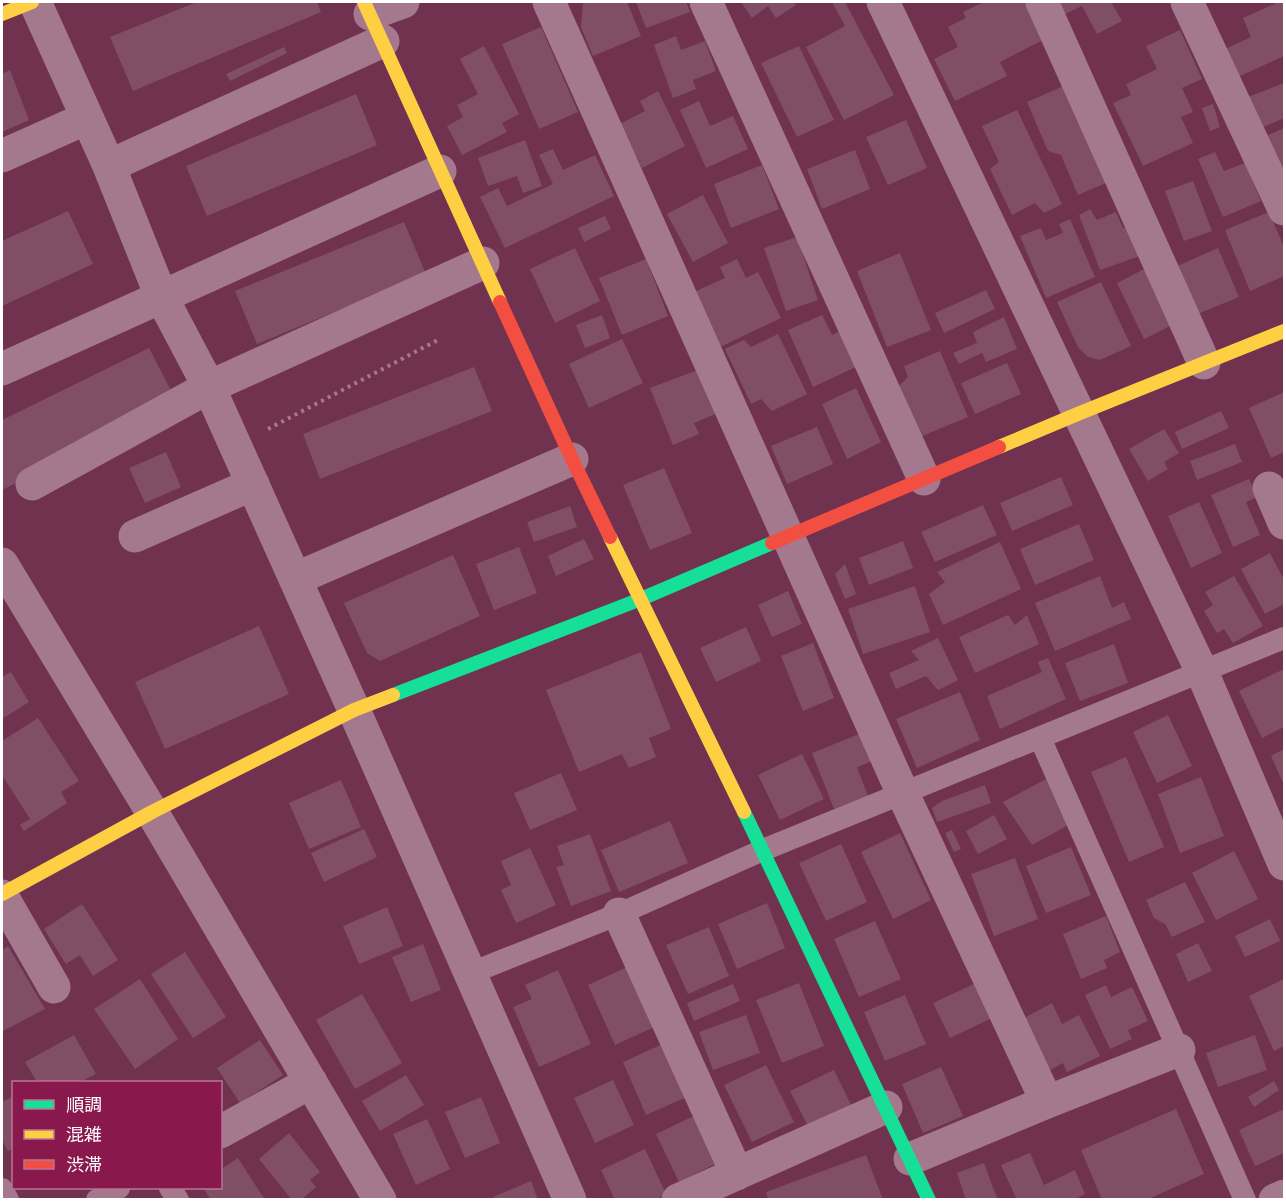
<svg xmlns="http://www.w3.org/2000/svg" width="1286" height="1201" font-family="Roboto,'Noto Sans JP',sans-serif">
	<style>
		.building { fill: #804f66 }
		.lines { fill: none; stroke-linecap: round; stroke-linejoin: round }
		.path { stroke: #a4798e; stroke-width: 4; stroke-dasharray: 3 4.5; stroke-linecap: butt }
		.lane { stroke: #a4798e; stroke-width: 22 }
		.street { stroke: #a4798e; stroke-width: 33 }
		.fast { stroke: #16e098; stroke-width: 14 }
		.slow { stroke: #ffcf43; stroke-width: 14 }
		.jam { stroke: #f24e42; stroke-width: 14 }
	</style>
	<rect width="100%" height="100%" fill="#70324f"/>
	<path class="building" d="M197 2H317L321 12 133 91 110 37Z
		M583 2H627L641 36 593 56 581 27Z
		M636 2H686L690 12 646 28Z
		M741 2H794L796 5 776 18 768 6 752 18Z
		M832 2H845L894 95 844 120 806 47 845 26Z
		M984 2H1029L1047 38 1000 62 1007 76 955 101 934 59 958 47 948 27 966 18 963 12Z
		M1056 2H1111L1122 21 1097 34 1082 6 1063 15Z
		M1279 2H1284V56L1236 78 1223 50 1251 37 1243 18Z
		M541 27 578 112 539 129 502 44Z
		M1180 30 1202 79 1182 88 1193 112 1181 117 1193 143 1143 166 1113 103 1131 95 1126 84 1157 69 1146 46Z
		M676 36 681 50 705 41 716 71 693 80 696 89 673 98 654 45Z
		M484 46 519 114 502 123 507 132 462 155 447 126 463 117 457 105 478 94 460 59Z
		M799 46 834 120 797 137 761 63Z
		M284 47 287 53 230 81 226 74Z
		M10 70 29 120 2 132V74Z
		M1284 83V118L1261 128 1248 97Z
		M1066 85 1108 182 1078 195 1061 155 1048 151 1027 102Z
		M658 91 685 146 642 168 620 124 645 111 640 101Z
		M356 94 377 145 207 216 186 166Z
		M699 101 710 126 733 116 748 149 706 168 680 110Z
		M1213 104 1220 127 1210 131 1202 108Z
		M1017 110 1062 204 1044 213 1035 203 1012 215 990 169 999 162 982 126Z
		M906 120 927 168 888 185 866 137Z
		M1284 128V176L1266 136Z
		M525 140 542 186 523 193 517 176 488 186 478 158Z
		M553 149 563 170 595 155 614 196 505 248 480 197 498 188 507 206 553 184 539 155Z
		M855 150 870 189 822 209 807 169Z
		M1215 152 1224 171 1245 163 1261 201 1223 217 1198 159Z
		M762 165 779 209 731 228 714 184Z
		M1193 181 1212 231 1184 241 1165 191Z
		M703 195 728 243 693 262 667 214Z
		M1090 209 1097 220 1116 212 1123 228 1131 226 1143 255 1100 270 1079 215Z
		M68 211 93 264 2 306V241Z
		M1269 212 1284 247V276L1250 291 1225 230Z
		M605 216 611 229 584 242 578 228Z
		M1070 219 1095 277 1046 298 1020 236 1041 228 1046 240 1063 233 1059 224Z
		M404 222 426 274 257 344 235 291Z
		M797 237 818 300 786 311 764 248Z
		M575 248 600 301 555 323 530 269Z
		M1218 248 1239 297 1195 315 1175 267Z
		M900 253 931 330 887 347 857 271Z
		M646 259 668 316 622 335 599 278Z
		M737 259 746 278 758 272 781 318 720 347 694 292 725 278 720 267Z
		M1148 267 1176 323 1144 339 1117 283Z
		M1101 282 1131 346 1100 360 1088 357 1078 347 1057 302Z
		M986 290 995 309 944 333 935 313Z
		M602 315 610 338 585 348 576 325Z
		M822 315 832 335 840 331 856 367 813 387 788 330Z
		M1004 317 1017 349 986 362 982 353 959 364 953 353 977 343 973 332Z
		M778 334 807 394 772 411 761 399 751 404 725 349 744 340 751 347Z
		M622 339 643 383 589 408 569 364Z
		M149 348 177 402 2 490V420Z
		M940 351 968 417 920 437 899 386 908 377 904 366Z
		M1007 363 1021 394 975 414 961 383Z
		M474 367 492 411 320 479 303 434Z
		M700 369 718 413 694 423 699 434 673 445 650 388Z
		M856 388 881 442 847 459 822 404Z
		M1284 392V452L1271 458 1249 408Z
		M1221 411 1229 428 1182 449 1175 432Z
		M817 427 833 464 787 484 771 446Z
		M1164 429 1179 453 1164 462 1168 469 1148 481 1129 449Z
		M1235 444 1242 462 1197 480 1190 461Z
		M166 452 181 487 145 503 129 468Z
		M664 468 692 533 650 550 623 485Z
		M1061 477 1073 505 1012 531 1000 503Z
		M1249 479 1257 497 1246 502 1260 535 1233 547 1211 495Z
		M1199 502 1222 553 1191 568 1168 516Z
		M983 505 997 535 935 562 921 532Z
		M570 506 577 527 534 542 527 522Z
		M1079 524 1094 560 1035 585 1020 549Z
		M584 539 594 559 556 576 548 556Z
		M903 541 913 568 869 585 859 558Z
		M1000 542 1021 589 943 625 929 594 945 582 937 572Z
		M519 547 537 593 494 610 476 564Z
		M1270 553 1284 580V604L1265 614 1241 569Z
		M453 555 480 616 380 661 367 653 344 603Z
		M845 564 856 594 845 599 835 574Z
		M1100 576 1112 608 1124 602 1131 619 1055 651 1035 603Z
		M1234 576 1263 626 1233 643 1224 629 1217 633 1204 611 1213 605 1205 592Z
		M915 586 930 632 863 654 848 609Z
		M788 591 802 624 772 637 758 605Z
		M1008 615 1015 625 1027 615 1039 644 975 673 959 637Z
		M259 626 289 694 165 749 135 682Z
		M746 627 761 661 716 682 700 648Z
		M938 638 958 680 938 690 926 676 896 689 889 673 919 660 911 651Z
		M813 643 834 698 803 711 781 656Z
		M1114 644 1128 683 1080 701 1065 663Z
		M641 652 671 729 649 738 656 757 629 768 622 754 579 772 546 690Z
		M1048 658 1066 699 1000 729 987 696 1042 672 1038 662Z
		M1284 669V727L1262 738 1239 691Z
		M11 672 29 702 2 719V677Z
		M960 692 980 740 917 768 896 719Z
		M1168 715 1192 766 1157 783 1133 732Z
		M38 718 79 781 61 792 67 803 24 831 20 825 30 819 2 775V741Z
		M862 733 873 761 857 767 868 796 834 809 812 753Z
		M1284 749V785L1271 756Z
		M802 754 824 799 780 820 758 775Z
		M1126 757 1164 847 1129 862 1091 772Z
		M561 773 577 810 530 830 514 793Z
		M1201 777 1224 836 1180 853 1158 794Z
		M1046 779 1072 823 1032 845 1003 802Z
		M341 780 361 827 309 849 289 803Z
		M985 785 991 803 937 822 932 808 942 801Z
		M994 815 1007 839 978 854 966 831Z
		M670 821 688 863 619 892 601 850Z
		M364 829 377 857 324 882 311 853Z
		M952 830 961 849 954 852 945 833Z
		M900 833 931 900 893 919 861 852Z
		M590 834 611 891 571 906 556 867 564 865 557 846Z
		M841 844 867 902 826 921 799 863Z
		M1071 847 1091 895 1046 913 1026 866Z
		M530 848 556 905 516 923 501 890 511 885 501 861Z
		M1234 851 1258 899 1216 920 1192 873Z
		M1015 858 1038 919 994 936 971 874Z
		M1185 882 1205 922 1172 937 1165 924 1154 918 1146 900Z
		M767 903 785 948 737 969 718 924Z
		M82 904 118 960 93 976 80 955 66 964 44 929Z
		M387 907 403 946 359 964 343 926Z
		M1106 916 1120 952 1104 960 1107 968 1081 979 1063 934Z
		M1270 919 1280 941 1245 957 1235 936Z
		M875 921 901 979 859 997 834 939Z
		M709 927 729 976 688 994 666 945Z
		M1198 943 1212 971 1188 982 1176 954Z
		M423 944 441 990 411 1002 392 957Z
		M8 946 45 1009 3 1031 2 1028V950Z
		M185 952 226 1017 193 1038 151 974Z
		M627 967 654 1027 615 1045 588 985Z
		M558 970 591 1044 539 1067 513 1007 532 999 525 985Z
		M140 979 178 1039 135 1069 94 1009Z
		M1284 979V1046L1274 1051 1249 996Z
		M799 983 824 1046 782 1063 756 1000Z
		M733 984 740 1001 694 1021 687 1003Z
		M974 984 990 1019 950 1038 933 1003Z
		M1106 985 1111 997 1132 987 1148 1021 1128 1030 1132 1039 1110 1049 1085 995Z
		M362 994 402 1063 355 1089 316 1020Z
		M905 995 926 1044 885 1061 864 1012Z
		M1052 1003 1062 1024 1079 1015 1100 1056 1067 1072 1063 1063 1050 1070 1024 1018Z
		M746 1015 760 1053 713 1070 699 1032Z
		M74 1035 96 1074 80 1082H37L25 1062Z
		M1255 1035 1267 1070 1218 1087 1206 1053Z
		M260 1040 283 1075 240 1103 217 1068Z
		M665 1043 689 1096 646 1115 623 1062Z
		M766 1065 794 1122 752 1142 724 1085Z
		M941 1067 963 1116 923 1133 902 1084Z
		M834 1070 854 1111 811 1132 790 1091Z
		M406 1075 424 1105 380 1131 362 1101Z
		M613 1080 634 1125 595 1143 574 1098Z
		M1274 1081 1279 1090 1254 1107 1248 1097Z
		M14 1096V1148L8 1151 2 1140V1102Z
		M481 1097 500 1143 465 1158 445 1112Z
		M1176 1109 1204 1174 1146 1200H1102L1081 1150Z
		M1284 1109V1153L1255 1166 1239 1130Z
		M696 1115 719 1162 679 1182 656 1134Z
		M427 1119 450 1169 416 1185 393 1134Z
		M289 1133 320 1172 310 1180 316 1187 301 1200H292L259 1159Z
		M645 1149 666 1194 655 1200H615L601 1170Z
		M1030 1153 1044 1185 1075 1170 1085 1194 1073 1200H1017L1001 1165Z
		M866 1155 883 1200H768L766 1192Z
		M238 1158 265 1200H211L203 1188H220V1170Z
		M984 1163 997 1198 966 1200 957 1173Z
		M531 1181 538 1200H494L493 1197Z"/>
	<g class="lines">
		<path class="path" d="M268 429 438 340"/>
		<path class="lane" d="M1040 738 1245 1200
			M471 973 619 914 763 850 1284 638
			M170 1188 178 1200
			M2 1189 8 1200
			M97 1200 119 1188"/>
		<path class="street" d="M35 2 109 166 161 296 209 387 354 710 570 1200
			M549 2 903 794 1047 1102
			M706 2 924 479
			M883 2 1202 672 1284 864
			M1042 2 1204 363
			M1187 2 1284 209
			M370 14 403 2
			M2 156 87 118
			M109 166 383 41
			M2 369 440 171
			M32 484 209 387 483 263
			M1269 488 1284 523
			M135 536 253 484
			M2 564 152 812 380 1200
			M295 579 572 459
			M2 896 54 987
			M619 914 737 1174
			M220 1132 311 1082
			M910 1159 1047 1102 1179 1050
			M678 1200 886 1107
			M1275 1200 1284 1196"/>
		<path class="fast" d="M393 695 641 599 772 543
			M744 812 929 1200"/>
		<path class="slow" d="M364 2 500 302
			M2 14 32 2
			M999 447 1080 413 1284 331
			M610 537 744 812
			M2 894 152 812 354 710 393 695"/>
		<path class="jam" d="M500 302 572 459 610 537
			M772 543 999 447"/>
	</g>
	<rect width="1286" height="1201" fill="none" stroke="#ffffff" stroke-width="6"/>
	<rect x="12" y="1081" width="210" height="108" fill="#89194d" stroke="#b87594" stroke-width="1.5"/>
	<rect x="24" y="1100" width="30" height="9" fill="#16e098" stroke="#b87594" stroke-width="1.5"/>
	<text x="66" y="1111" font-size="18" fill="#ffffff">順調</text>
	<rect x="24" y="1130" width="30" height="9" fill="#ffcf43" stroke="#b87594" stroke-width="1.5"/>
	<text x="66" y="1141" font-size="18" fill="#ffffff">混雑</text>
	<rect x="24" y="1160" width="30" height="9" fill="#f24e42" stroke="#b87594" stroke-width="1.5"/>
	<text x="66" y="1171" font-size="18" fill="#ffffff">渋滞</text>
</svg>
